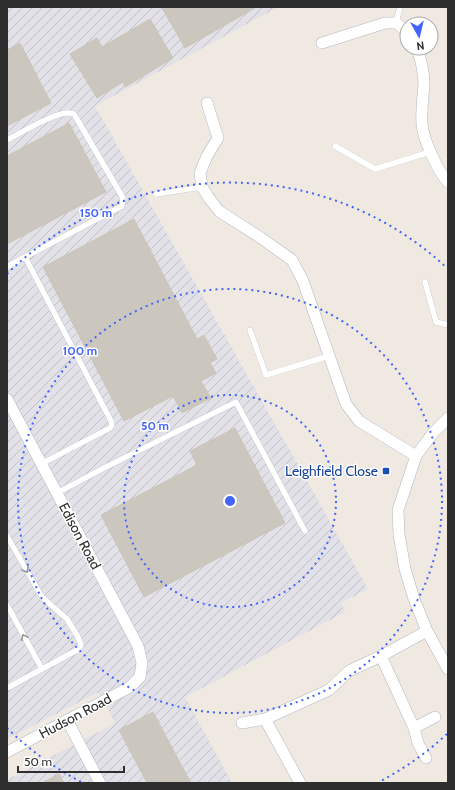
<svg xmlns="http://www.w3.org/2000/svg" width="455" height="790" font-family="Cabin,sans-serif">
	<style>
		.industrial { fill: url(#industrial-furrows) }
		.building { fill: #cbc7bf; stroke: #cbc5ba }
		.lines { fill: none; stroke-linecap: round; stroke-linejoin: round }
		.lane-casing { stroke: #b4b7c1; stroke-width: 6 }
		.street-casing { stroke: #b4b7c1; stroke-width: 12 }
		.lane { stroke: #fff; stroke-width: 5.5 }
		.street { stroke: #fff; stroke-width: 11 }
		.oneway { stroke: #969696 }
		.ring { fill: none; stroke: #4264fb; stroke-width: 2; stroke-dasharray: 2 4 }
		.transit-dot { fill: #1a4fb4; stroke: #fff; stroke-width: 1.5 }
		.labels { text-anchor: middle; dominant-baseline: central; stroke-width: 3; stroke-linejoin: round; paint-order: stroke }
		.transit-label { font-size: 14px; fill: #164399; stroke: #fff; text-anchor: end }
		.street-label { font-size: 14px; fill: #2e2e2e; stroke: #fff }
		.centre { fill: #4264fb; stroke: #fff; stroke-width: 2 }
		.ring-label { font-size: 12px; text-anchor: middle; font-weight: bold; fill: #4264fb; stroke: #fff; stroke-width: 3; stroke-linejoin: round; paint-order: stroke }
	</style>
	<defs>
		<pattern id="industrial-furrows" width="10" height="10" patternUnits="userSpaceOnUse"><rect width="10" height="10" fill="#e3e1e8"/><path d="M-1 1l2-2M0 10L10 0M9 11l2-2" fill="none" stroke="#c3c1c7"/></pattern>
	</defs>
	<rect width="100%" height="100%" fill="#efe9e1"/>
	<path class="industrial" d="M7 7H278L95 106 368 589 341 603 345 612 185 697 232 783H7V780L115 723 99 692 7 739Z"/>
	<path class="building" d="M165 7H254L255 8 185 48 162 8Z
		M150 19 173 58 125 87 123 82 97 98 70 54 97 38 102 47Z
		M20 43 51 103 7 126V50Z
		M69 123 106 192 7 244V156Z
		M134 219 197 339 204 335 217 359 210 363 216 373 201 381 211 398 182 413 173 396 124 421 43 267Z
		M235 428 285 523 144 597 101 515 197 465 190 451Z
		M153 712 191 783H147L119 730Z
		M59 774 64 783H42Z"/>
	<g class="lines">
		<defs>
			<path id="lane" d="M396 23 400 7
				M7 140C21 133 60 108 74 114L123 198 122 206 25 257
				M335 146 375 169 430 152
				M156 194 202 187
				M7 267 25 257 111 421 112 425 110 428 41 464
				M425 282 436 322 448 325
				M250 330 266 375 329 356
				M57 493 102 469 236 402 305 531
				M7 536 42 597 67 619 78 637 81 645 79 649 7 688
				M7 605 42 669"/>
			<path id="street" d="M322 43 385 23H396L407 31
				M417 48C421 60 424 71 424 84 423 97 421 111 422 124 423 139 438 172 448 182
				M207 103 218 138 207 156 200 173 202 187 209 198 219 211 261 238 292 260 303 281 346 404 359 421 416 456
				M7 399 138 646 142 663 140 677 130 687 7 752
				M448 418 433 433 416 456 398 510 399 534 405 569 414 599 427 631 448 669
				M427 631 381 656 414 728 435 717
				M67 720 100 783
				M242 723 265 719
				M414 728 418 743 426 758
				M300 783 265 719 329 690 349 671 381 656"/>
		</defs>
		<use href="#lane" class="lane-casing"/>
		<use href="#street" class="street-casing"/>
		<use href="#lane" class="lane"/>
		<use href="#street" class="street"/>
	</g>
	<defs><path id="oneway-chevron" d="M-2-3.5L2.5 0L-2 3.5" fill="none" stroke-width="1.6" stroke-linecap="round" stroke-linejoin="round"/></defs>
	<g class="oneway">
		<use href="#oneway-chevron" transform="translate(26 570) rotate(60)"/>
		<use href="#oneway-chevron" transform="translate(24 637) rotate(-118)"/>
	</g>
	<g class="ring">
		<circle cx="230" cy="501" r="106"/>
		<circle cx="230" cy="501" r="212"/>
		<path d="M447 734A318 318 0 0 1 379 782M81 782A318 318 0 0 1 7 728M7 274A318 318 0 0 1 447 268"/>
	</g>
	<rect class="transit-dot" x="382" y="467" width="8" height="8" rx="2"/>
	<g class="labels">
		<g class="transit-label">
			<text x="378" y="471">Leighfield Close</text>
		</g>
		<g class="street-label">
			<text transform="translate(80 536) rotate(62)">Edison Road</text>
			<text transform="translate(75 716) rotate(-28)">Hudson Road</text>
		</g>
	</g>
	<circle cx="230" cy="501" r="6" class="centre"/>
	<g class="ring-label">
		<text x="96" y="217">150 m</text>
		<text x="80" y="355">100 m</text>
		<text x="155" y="430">50 m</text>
	</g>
	<rect width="455" height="790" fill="none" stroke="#2e2e2e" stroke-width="16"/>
	<g transform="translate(419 36) rotate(172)"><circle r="19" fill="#ffffff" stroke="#ababab"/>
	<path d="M0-3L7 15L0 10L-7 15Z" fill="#4264fb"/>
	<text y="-6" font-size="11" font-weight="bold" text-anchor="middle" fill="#2e2e2e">N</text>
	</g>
	<path d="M18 766v6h106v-6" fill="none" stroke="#2e2e2e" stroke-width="2"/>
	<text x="24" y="766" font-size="12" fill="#2e2e2e" stroke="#ffffff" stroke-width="3" paint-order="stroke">50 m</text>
</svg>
